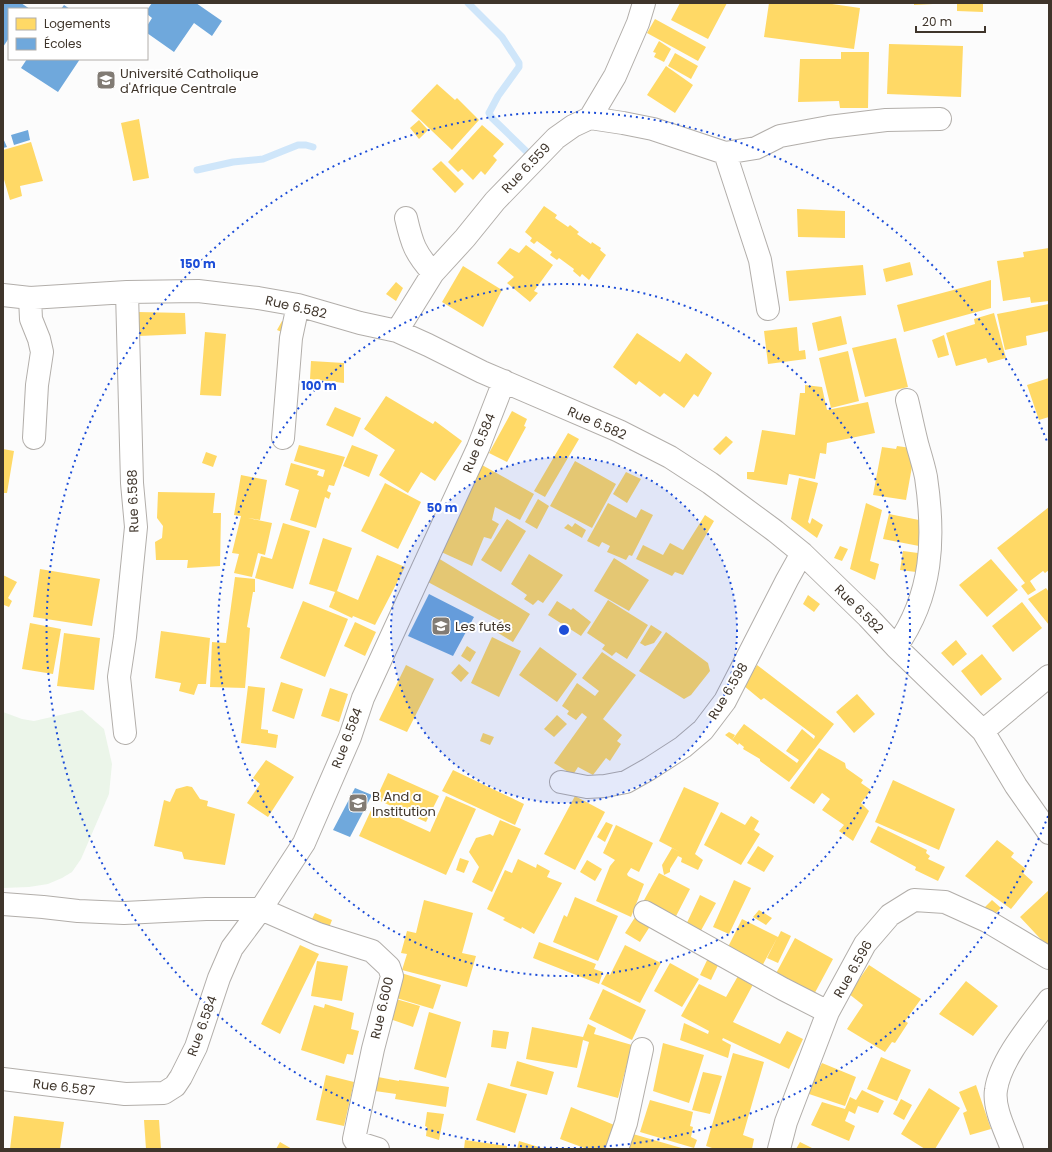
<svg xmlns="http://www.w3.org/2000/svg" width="1052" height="1152" font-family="Poppins,sans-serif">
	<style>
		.green { fill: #ebf5e9 }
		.homes { fill: #ffd966 }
		.schools { fill: #6fa8dc }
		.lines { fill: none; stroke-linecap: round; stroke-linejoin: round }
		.stream { stroke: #cfe6fa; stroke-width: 7 }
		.minor-casing { stroke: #b2aeaa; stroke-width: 24 }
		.minor { stroke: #fff; stroke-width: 22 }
		.ring { fill: none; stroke: #1d4ed8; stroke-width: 2; stroke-dasharray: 2 4 }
		.labels { text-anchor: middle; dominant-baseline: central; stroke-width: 4; stroke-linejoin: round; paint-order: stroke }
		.poi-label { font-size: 13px; fill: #3f352b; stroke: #fff; text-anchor: start }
		.street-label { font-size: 13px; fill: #3f352b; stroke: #fff }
		.centre { fill: #1d4ed8; stroke: #fff; stroke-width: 2 }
		.ring-label { font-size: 12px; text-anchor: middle; font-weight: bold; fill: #1d4ed8; stroke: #fff; stroke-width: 4; stroke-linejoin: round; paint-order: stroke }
	</style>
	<rect width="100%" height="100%" fill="#fcfcfc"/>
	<path class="green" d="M82 710 104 729 112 764 109 794 81 859 72 872 62 878 48 884 29 887 3 888V712L22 719 34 721Z"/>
	<path class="homes" d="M680 3H727L708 39 671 20Z
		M769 3H825L860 8 854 49 764 37Z
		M914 3H933V4L914 5Z
		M957 3H983V12L957 11Z
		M655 19 706 47 698 61 647 33Z
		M659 41 671 49 664 62 654 57 656 53 653 52Z
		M889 44 963 46 961 97 887 94Z
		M841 52H869L868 108H840L839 101 798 102 800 59H841Z
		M675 53 698 66 691 79 668 66Z
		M666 66 693 85 675 113 647 95Z
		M437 84 455 100 457 98 479 120 452 150 411 111Z
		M139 119 149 178 133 181 121 123Z
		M419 120 428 130 419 139 410 128Z
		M482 125 504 144 493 156 497 160 485 175 481 171 473 180 462 169 458 172 448 162Z
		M31 142 43 181 20 186 22 196 10 200 3 176V150Z
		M441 161 464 184 455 193 432 169Z
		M544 206 557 215 555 218 568 227 570 225 579 232 577 234 591 244 592 242 601 248 600 250 606 255 589 280 582 274 580 277 573 271 574 269 559 258 557 260 550 255 552 252 537 241 534 244 530 241 532 238 525 232Z
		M797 209 845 211V238L798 237Z
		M526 245 553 265 534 291 538 293 530 302 507 283 514 277 497 263 510 248 519 253Z
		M1049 248V301L1031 303 1030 297 1003 301 997 261 1024 257 1023 252Z
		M910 262 913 275 886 282 883 269Z
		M863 265 866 295 789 301 786 271Z
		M463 266 502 290 483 327 442 302Z
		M991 280V308L904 332 897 305Z
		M396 282 403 288 396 301 386 294Z
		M1049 304V331L1026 336 1027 345 1005 350 997 314Z
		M138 312 185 313 186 334 139 336Z
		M994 313 1006 358 988 363 986 358 956 366 946 333 975 324 974 319Z
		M841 316 847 344 818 351 812 323Z
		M282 321 288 324 284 333 277 330Z
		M797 327 799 351 805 350 806 359 768 364 764 331Z
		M205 332 226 334 221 396 200 395Z
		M637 333 680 362 686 353 712 373 698 397 694 394 684 408 664 393 660 397 639 381 636 385 613 367Z
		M944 335 949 355 938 358 932 340Z
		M896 338 908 387 865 397 852 348Z
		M848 351 859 401 831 408 819 358Z
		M311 361 344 363V383L310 379Z
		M1049 378V417L1039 420 1027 385Z
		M805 385 822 387 827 410 868 402 875 433 827 443 826 454 820 453 815 479 789 474 787 485 747 479V472H754L762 430 795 435 800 393H805Z
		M386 396 433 424 435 421 462 441 435 481 421 472 408 493 379 475 395 450 364 429Z
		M335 407 361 418 353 437 326 425Z
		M512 411 527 419 524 426 526 427 507 462 489 453Z
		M568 433 579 439 545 497 534 491Z
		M726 436 733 442 720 455 713 449Z
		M299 445 345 457 334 486 329 485 327 491 331 493 329 499 325 497 316 528 290 520 299 490 285 485 291 463 319 471 317 475 323 477 325 470 294 461Z
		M352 445 378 455 369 477 343 466Z
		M897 446 911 448 910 460 913 461 906 500 873 495 882 447 896 449Z
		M3 449 14 451 7 493H3Z
		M206 452 217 456 213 467 202 463Z
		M575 461 616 484 592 528 550 506Z
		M482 465 534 494 520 520 495 507 492 520 499 524 491 539 484 537 472 566 439 551Z
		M626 472 641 479 627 503 613 494Z
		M241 475 267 480 260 520 248 518 272 523 265 555 258 553 252 577 234 573 239 554 232 553 241 516 234 515Z
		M799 478 818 483 808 522 810 524 812 518 823 525 817 538 791 519Z
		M385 483 421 502 398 549 361 531Z
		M158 492 215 493 213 513H221L220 566 187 568 188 560H156L155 542 162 538 163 526 157 518Z
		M538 499 549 506 537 529 525 522Z
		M608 503 636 518 641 509 653 515 632 556 629 555 626 560 607 552 610 546 602 542 599 547 587 541Z
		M866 503 882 510 870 561 879 564 875 580 850 569Z
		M1049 507V570L1045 573 1043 571 1030 581 1036 590 1028 595 1021 586 1025 583 997 548Z
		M889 514 924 521 919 546 883 539Z
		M705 515 714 521 683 575 675 572 672 576 636 559 643 545 663 555 670 543 683 550Z
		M507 519 526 531 501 572 481 560Z
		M283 523 310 531 293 589 255 578 261 556 272 559Z
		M575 523 586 530 582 538 564 528 568 524 572 527Z
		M323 538 352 548 337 591 358 600 377 555 405 567 375 625 353 616 352 618 329 607 335 592 309 584Z
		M840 546 848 549 842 561 834 558Z
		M903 551 918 553 916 572 900 570Z
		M529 554 563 575 543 603 538 600 533 605 524 599 527 595 511 584Z
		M438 558 530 614 513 642 495 631 501 621 426 581Z
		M614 558 649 580 629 611 594 591Z
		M991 559 1018 590 987 617 959 585Z
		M40 569 100 579 92 626 33 617Z
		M3 575 17 582 8 598 12 601 9 607 4 605 3 607Z
		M235 577 255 579V592H253L247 627 250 628 245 688 210 687 212 642 226 643Z
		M1046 588 1049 592V625L1028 599Z
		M808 595 820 604 814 612 803 604Z
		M608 600 648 625 627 659 616 652 612 656 602 649 605 645 587 633Z
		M303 601 348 619 325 677 280 658Z
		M557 601 571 610 573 608 591 622 581 636 548 615Z
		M1022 602 1042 628 1013 652 992 626Z
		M355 622 376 632 365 656 344 646Z
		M30 623 61 629 53 674 22 669Z
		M651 625 662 632 654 643 645 646 640 643Z
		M161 631 210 638 206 684H198L194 695 179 691 181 683 155 678Z
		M666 632 708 663 710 671 691 695 684 699 639 671Z
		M64 633 100 638 94 690 57 686Z
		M492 637 521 651 499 697 471 683Z
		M956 640 967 654 953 666 941 653Z
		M467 646 476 652 470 662 461 656Z
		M540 647 577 674 557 702 519 675Z
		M602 652 636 675 603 719 622 735 617 741 621 744 610 761 606 758 593 775 578 767 573 775 554 763 587 717 582 713 576 720 567 714 569 711 562 706 577 683 595 696 599 691 582 678Z
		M982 654 1002 679 981 696 961 671Z
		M459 664 469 673 461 682 451 673Z
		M406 665 434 679 407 732 379 720Z
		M757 665 834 724 789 782 760 761V759L743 749 744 747 739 743 738 745 732 740 744 724 797 763 799 760 786 751 802 729 814 739 815 736 764 698 761 700 744 686Z
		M281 682 303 689 294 719 272 711Z
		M248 686 265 688 261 729 268 730V733L278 735 276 748 241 743Z
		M330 688 348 694 339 722 321 716Z
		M857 694 875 714 854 733 836 712Z
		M557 715 567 724 554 737 544 729Z
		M729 732 735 735 732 740 725 735Z
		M483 733 494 737 490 745 480 741Z
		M819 748 845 763 846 768 863 780 861 783 871 790 861 803 869 811 853 841 839 831 844 825 822 810 830 799 822 793 814 804 790 788Z
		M266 760 294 777 268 817 247 803 260 784 253 778Z
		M453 770 524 804 515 825 442 791Z
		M388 773 439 796 426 822 376 799Z
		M893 780 955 809 939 850 875 822Z
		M187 786 192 787 200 799 208 801 207 806 235 814 225 865 184 859 182 852 154 846 164 800 170 802 176 789Z
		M684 787 719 803 695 854 703 860 698 870 681 862 682 858 678 856 670 869V872L664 875 662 865 672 848 680 852 659 841Z
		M446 796 476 809 446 875 359 836 373 806 430 832Z
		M575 796 605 812 575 870 544 854Z
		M721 812 745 825 751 816 759 821 754 830 760 834 741 865 704 845Z
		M500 820 521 829 492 892 472 882 479 867 469 852 476 838 490 834 493 836Z
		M606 822 613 825 605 842 597 837Z
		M616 825 653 843 639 872 631 868 627 874 628 876 644 884 631 917 596 901 610 866 615 860 603 853Z
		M878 826 927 850 926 853 930 856 928 859 945 867 938 881 915 870 916 867 870 842Z
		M997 840 1014 853 1011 857 1026 869 1023 873 1033 882 1011 909 965 876Z
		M758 846 774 856 764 872 747 863Z
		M460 858 469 861 464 873 456 870Z
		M518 859 536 868 537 864 550 871 547 877 562 883 534 934 522 927 521 929 503 920 505 918 487 909 505 870 512 873Z
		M587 860 602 869 595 881 580 872Z
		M659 873 690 889 673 922 643 902Z
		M734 880 751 888 729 934 713 927Z
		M1049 890V948L1020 917Z
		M700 895 716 903 698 936 684 929Z
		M575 897 618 916 598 961 553 942 564 915 567 917Z
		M424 900 473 913 462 953 476 956 467 987 402 970 407 954 401 953 407 931 416 933Z
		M992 900 1001 908 993 916 983 909Z
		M759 910 772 918 766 925 753 917Z
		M639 911 654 920 640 942 625 933Z
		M315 913 332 920 327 933 309 925Z
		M742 919 778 937 781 931 791 936 778 963 767 958 777 938 761 968 726 951Z
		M795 938 833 959 811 1000 773 979Z
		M539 942 596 964 594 969 603 972 599 984 533 958Z
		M300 945 319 954 280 1034 261 1024Z
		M625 945 661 963 640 1003 601 984 607 973 610 975Z
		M710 954 721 959 711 980 700 975Z
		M317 961 348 966 342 1001 311 996Z
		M670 963 699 979 682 1007 654 991Z
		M869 965 921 999 905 1021 908 1023 895 1043 892 1042 885 1052 847 1029 863 1005 849 994Z
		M742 969 757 977 733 1022 780 1044 787 1031 803 1039 789 1069 723 1038 722 1040 731 1045 728 1058 680 1040 684 1023 708 1034 709 1031 681 1016 699 984 726 997Z
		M401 973 441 985 433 1009 393 997Z
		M966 981 998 1006 973 1036 939 1014Z
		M603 989 646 1010 632 1040 589 1019Z
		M396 999 420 1006 413 1027 390 1019Z
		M325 1004 354 1013 351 1029 359 1031 353 1055 347 1054 344 1064 301 1050 314 1005 324 1008Z
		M429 1012 461 1022 446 1078 414 1069Z
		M588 1024 596 1028 594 1034 632 1045 618 1098 577 1087 589 1042 583 1040 577 1068 526 1059 532 1027 583 1037Z
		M493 1030 509 1032 506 1049 491 1047Z
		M663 1043 704 1055 689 1103 653 1091Z
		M733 1053 764 1062 743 1135 754 1139 752 1149H715L706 1146Z
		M881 1057 911 1070 897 1101 867 1089Z
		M517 1061 554 1072 547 1095 510 1086Z
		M822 1063 856 1077 845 1106 806 1093Z
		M703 1072 722 1076 710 1114 692 1110Z
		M326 1075 354 1082 344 1126 316 1120Z
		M378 1077 399 1081V1080L449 1087 446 1107 395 1099 396 1094 375 1091Z
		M488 1083 527 1094 515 1133 476 1120Z
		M976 1085 991 1129 970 1135 963 1113 967 1111 959 1092Z
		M929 1088 960 1108 935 1149H925L901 1134Z
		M862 1090 884 1101 878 1113 858 1106 855 1114 849 1111 845 1121 855 1126 849 1141 811 1125 822 1102 845 1109 850 1097 856 1100Z
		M901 1099 912 1105 904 1120 893 1114Z
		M650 1100 693 1112 690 1126 693 1127 691 1137 697 1140 694 1148 640 1132Z
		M571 1107 619 1127 611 1149H587L560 1139Z
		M427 1112 444 1114 439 1140 426 1136 427 1127 425 1126Z
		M14 1116 64 1122 60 1149H10Z
		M144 1120H159L161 1149H146Z
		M633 1134 685 1149H629Z
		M465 1140 507 1146V1149H464Z
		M519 1141 545 1149H517Z
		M280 1142 292 1149H276Z
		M800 1142 814 1149H796Z"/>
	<path class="schools" d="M3 3H21L30 9H9V38L3 47Z
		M152 3H196L222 21 212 36 194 23 174 52 147 33V26L152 18 147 14V10Z
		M64 5 70 9H61Z
		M27 59H80L58 92 21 68Z
		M28 130 30 140 14 145 11 135Z
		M3 138 7 147 3 148Z
		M429 594 474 617 453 656 408 636Z
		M355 788 372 795 350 837 333 830Z"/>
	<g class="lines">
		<path class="stream" d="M468 3 502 37 519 63V67L498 96 489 113 492 118 527 152
			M197 170 233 162 263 159 298 145H306L313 147"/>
		<defs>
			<path id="minor" d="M590 118 623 123 653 129 725 153 756 148 780 136 829 127 886 120 940 119
				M725 153 760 260 768 309
				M406 218C412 244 415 253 433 273
				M3 295 30 298 127 292 198 291 258 298 298 305 360 323 397 331 428 345 482 372 619 431 670 457 710 483 775 531 802 553 868 617 896 647 983 731 1016 786 1049 833
				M30 298 31 319 39 339 42 352 37 385 34 438
				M397 331 433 273 465 238 495 201 556 138 573 126 590 118 615 76 638 23 644 3
				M283 438 291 338 298 305
				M896 647C933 595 935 538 926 477 924 467 921 457 918 447 914 432 911 416 907 400
				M983 731 1049 676
				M125 733 119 677 125 637 136 527 132 483 127 292
				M561 782 587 787 605 786 626 782 649 769 683 747 703 730 725 701 787 580 802 553
				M3 904 43 907 78 911 124 913 206 909H261L318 934 372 951 389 967 392 976 373 1049 354 1139 356 1142 378 1149
				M645 912 783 989 828 1012
				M3 1079 125 1094 164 1093 175 1086 181 1077 196 1047 219 978 232 948 261 909 304 843 350 737 363 698 478 448 504 381
				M617 1149 626 1123 642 1049
				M779 1149 786 1122 828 1012 865 944 890 915 914 900 945 902 987 921 1049 958
				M1012 1149C1006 1132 993 1108 996 1090 1000 1060 1031 1024 1049 1000"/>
		</defs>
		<use href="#minor" class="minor-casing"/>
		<use href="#minor" class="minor"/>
	</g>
	<circle cx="564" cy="630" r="173" fill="#1d4ed8" fill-opacity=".12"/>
	<g class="ring">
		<circle cx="564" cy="630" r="173"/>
		<circle cx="564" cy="630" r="346"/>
		<path d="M1048 816A518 518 0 1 1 1048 444"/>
	</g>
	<defs>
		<symbol id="university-square" viewBox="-11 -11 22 22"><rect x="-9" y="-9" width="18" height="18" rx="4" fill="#817b74" stroke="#fff"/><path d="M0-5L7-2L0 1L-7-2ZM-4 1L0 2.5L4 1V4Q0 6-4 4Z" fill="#fff"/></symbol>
		<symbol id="school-square" viewBox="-11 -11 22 22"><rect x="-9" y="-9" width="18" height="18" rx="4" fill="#817b74" stroke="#fff"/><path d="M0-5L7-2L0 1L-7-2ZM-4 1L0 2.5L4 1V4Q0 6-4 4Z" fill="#fff"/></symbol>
	</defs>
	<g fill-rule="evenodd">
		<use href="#university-square" x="95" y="69" width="22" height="22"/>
		<use href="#school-square" x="430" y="615" width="22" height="22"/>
		<use href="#school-square" x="347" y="792" width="22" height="22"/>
	</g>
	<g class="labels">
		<g class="poi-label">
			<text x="120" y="73">Université Catholique<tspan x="120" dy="15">d'Afrique Centrale</tspan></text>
			<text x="455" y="626">Les futés</text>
			<text x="372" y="796">B And a<tspan x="372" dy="15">Institution</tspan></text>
		</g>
		<g class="street-label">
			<text transform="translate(526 168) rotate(-46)">Rue 6.559</text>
			<text transform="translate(296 307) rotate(13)">Rue 6.582</text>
			<text transform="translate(597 423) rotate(24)">Rue 6.582</text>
			<text transform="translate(479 443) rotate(-67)">Rue 6.584</text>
			<text transform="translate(133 501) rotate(-92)">Rue 6.588</text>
			<text transform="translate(859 609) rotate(45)">Rue 6.582</text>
			<text transform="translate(728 691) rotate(-59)">Rue 6.598</text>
			<text transform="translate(347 738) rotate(-69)">Rue 6.584</text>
			<text transform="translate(853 969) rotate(-60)">Rue 6.596</text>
			<text transform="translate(382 1008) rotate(-77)">Rue 6.600</text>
			<text transform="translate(202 1026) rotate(-70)">Rue 6.584</text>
			<text transform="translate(64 1087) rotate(7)">Rue 6.587</text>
		</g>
	</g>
	<circle cx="564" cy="630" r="6" class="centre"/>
	<g class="ring-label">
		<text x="198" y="268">150 m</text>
		<text x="319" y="390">100 m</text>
		<text x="442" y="512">50 m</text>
	</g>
	<rect width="1052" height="1152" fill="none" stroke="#3f352b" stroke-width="8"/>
	<rect x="8" y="8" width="140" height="52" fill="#ffffff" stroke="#b2aeaa"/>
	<rect x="16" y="18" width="20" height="12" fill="#ffd966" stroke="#b2aeaa"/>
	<text x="44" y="28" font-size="12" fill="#3f352b">Logements</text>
	<rect x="16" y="38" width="20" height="12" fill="#6fa8dc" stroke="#b2aeaa"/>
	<text x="44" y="48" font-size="12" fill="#3f352b">Écoles</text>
	<path d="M916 26v6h69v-6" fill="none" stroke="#3f352b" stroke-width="2"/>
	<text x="922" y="26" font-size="12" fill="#3f352b" stroke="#ffffff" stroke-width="3" paint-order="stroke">20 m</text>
</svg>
